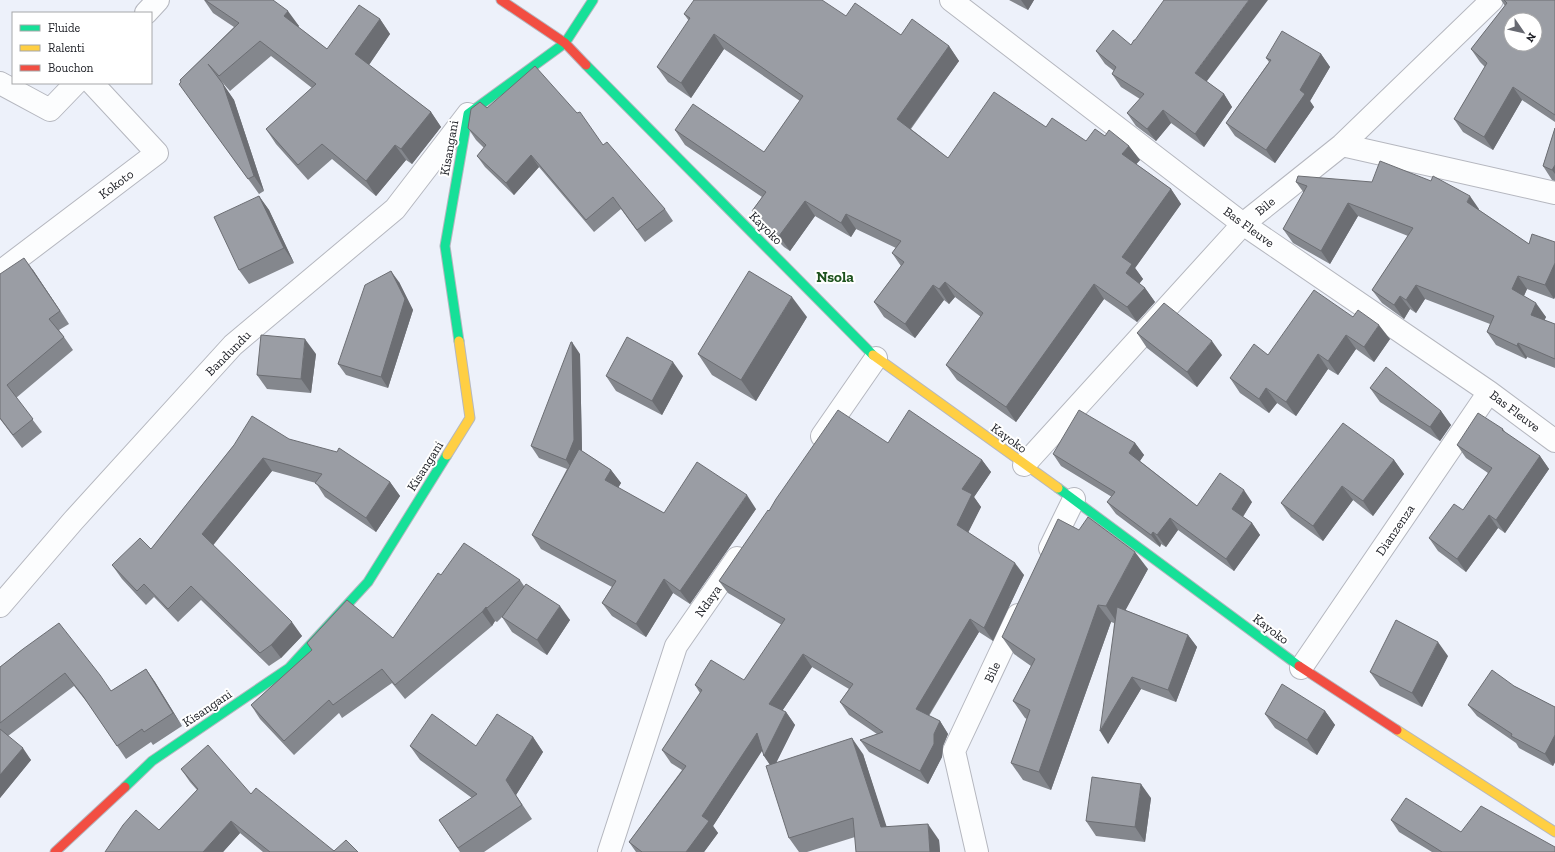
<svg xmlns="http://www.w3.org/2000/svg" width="1555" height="852" font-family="'Zilla Slab',serif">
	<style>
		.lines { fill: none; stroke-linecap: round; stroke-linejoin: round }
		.street-casing { stroke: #b5b7bf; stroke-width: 24 }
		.fast-casing { stroke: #b5b7bf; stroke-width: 11 }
		.slow-casing { stroke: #b5b7bf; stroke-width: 11 }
		.jam-casing { stroke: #b5b7bf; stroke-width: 11 }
		.street { stroke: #fcfdfe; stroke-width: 22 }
		.fast { stroke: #16e098; stroke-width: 9 }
		.slow { stroke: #ffcf43; stroke-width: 9 }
		.jam { stroke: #f24e42; stroke-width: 9 }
		.wall { fill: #84878d }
		.shaded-wall { fill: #6c6e73 }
		.building { fill: #9a9da4; stroke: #6c6e73; fill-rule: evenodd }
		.labels { text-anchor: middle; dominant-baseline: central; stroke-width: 4; stroke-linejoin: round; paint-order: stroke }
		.street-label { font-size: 13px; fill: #202228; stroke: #fff }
		.quarter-label { font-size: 15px; font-weight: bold; fill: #1d521d; stroke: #fff }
	</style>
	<rect width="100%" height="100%" fill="#edf1fa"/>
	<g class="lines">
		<defs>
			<path id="street" d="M951 0 1243 224 1489 392 1555 441
				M146 13 158 0
				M0 83 50 110 76 83
				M1342 145 1555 193
				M0 272 157 153 92 83
				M822 436 876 358
				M1024 465 1243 224 1342 145 1492 0
				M1050 548 1074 499
				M0 606 73 521 233 345 395 209 468 114
				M1301 668 1489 392
				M609 852 676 646 737 558
				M977 852 954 751 1018 615"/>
			<path id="fast" d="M586 65 873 355
				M459 341 445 246 468 114 565 43 593 0
				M1058 488 1299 666
				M125 787 152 761 289 668 368 582 447 455"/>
			<path id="slow" d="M873 355 1058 488
				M447 455 470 418 459 341
				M1397 730 1555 832"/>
			<path id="jam" d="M501 0 565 43 586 65
				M1299 666 1397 730
				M55 852 125 787"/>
		</defs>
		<use href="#street" class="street-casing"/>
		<use href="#fast" class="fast-casing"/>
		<use href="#slow" class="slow-casing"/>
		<use href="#jam" class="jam-casing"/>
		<use href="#street" class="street"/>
		<use href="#fast" class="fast"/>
		<use href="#slow" class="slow"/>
		<use href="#jam" class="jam"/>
	</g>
	<path class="wall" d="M204 0H273L299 26 298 27 327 49 380 19 390 34 369 65 431 112 441 127 412 164 406 160 376 196 332 159 308 180 276 144 266 129 312 88 271 56 230 91 221 81 234 100 264 191 259 194 190 99 180 80 234 27 213 13Z
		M1009 0H1034L1028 10Z
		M1501 0H1555V122L1522 100 1493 150 1463 132 1454 119 1485 67 1480 62 1471 49 1505 6Z
		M684 14 846 16 901 35 949 46 959 61 911 129 948 158 1046 127 1086 141 1105 136 1129 146 1140 160 1136 164 1171 189 1181 204 1135 268 1143 279 1139 283 1145 288 1155 302 1137 322 1104 299 1016 422 957 380 946 365 981 317 955 297 949 304 944 300 915 338 884 317 874 302 901 266 892 253 896 248 856 229 851 237 815 216 790 251 784 247 763 226 752 211 762 197 685 145 675 130 764 152 800 101 724 49 691 98 668 82 657 67 689 21Z
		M1135 40 1206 81 1224 94 1232 107 1204 147 1171 123 1156 141 1136 126 1127 113 1140 99 1121 87 1112 74 1114 71 1105 64 1096 51 1131 45Z
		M1321 54 1330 67 1310 101 1314 107 1275 163 1235 136 1226 123 1269 62 1266 58Z
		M487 108 603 145 665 209 673 221 645 242 621 209 594 232 539 167 514 195 485 167 477 156 484 148 476 140 468 128Z
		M1555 128V181L1552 180 1543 166Z
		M1296 182 1479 209V210L1529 244 1555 242V297L1554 299 1527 289 1524 296 1546 317 1544 320 1555 324V368L1527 357 1526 359 1496 345 1487 332 1490 324 1425 299 1416 313 1410 309 1404 319 1382 303 1372 290 1408 236 1358 216 1330 264 1293 243 1283 229 1304 193Z
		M259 196 269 210 294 263 249 284 239 270Z
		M33 270 69 324 59 330 64 337 73 350 16 398 42 432 22 448 0 419V274Z
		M399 282 413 310 388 388 346 375 338 364Z
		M807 317 756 401 712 375 698 354Z
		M1353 317 1390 339 1374 362 1356 349 1338 375 1328 369 1296 416 1277 403 1269 413 1240 393 1230 378 1268 355Z
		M1137 333 1222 355 1197 387 1147 348Z
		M316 354 311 393 267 389 257 375Z
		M580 354 582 451 611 470 621 483 618 488 664 513 756 509 690 604 673 593 646 637 612 616 602 603 612 587 541 549 532 535 567 469 539 458 531 446Z
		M606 376H683L662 415 616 391Z
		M1370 388 1441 411 1451 425 1440 441 1380 402Z
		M1503 429 1506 433 1540 456 1549 469 1505 533 1498 528 1466 572 1438 551 1429 538 1463 510 1488 473 1466 458 1457 445Z
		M289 439 390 482 400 496 376 532 325 497 316 483 272 471 213 545 302 636 281 658 269 666 201 600 178 622 154 597 146 605 122 579 112 565 151 549 234 445Z
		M888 443 982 460 991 472 974 497 981 507 968 532 1024 575 993 641 979 632 929 716 940 721 948 734 943 746 942 757 928 784 869 752 860 740 877 734 849 715 840 702 849 689 812 667 782 711 786 712 795 725 776 763 863 754 886 827 939 840 940 852H856L855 837 807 852H799L789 838 770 765 764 756 762 750 713 826 718 833 704 852H636L629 842 682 770 671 763 662 750 700 693 695 685 744 680 782 625 728 593 719 581 769 511Z
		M1135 443 1144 455 1140 461 1197 506 1252 502 1243 517 1252 523 1260 535 1234 571 1178 530 1166 547 1161 544 1160 547 1116 514 1107 502 1112 497 1061 466 1053 454Z
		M1394 460 1404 474 1373 516 1353 500 1323 541 1291 517 1281 503Z
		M1148 569 1125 610 1188 635 1197 647 1176 702 1141 689 1108 744 1114 623 1111 622 1051 790 1023 780 1011 763 1027 719 1025 718 1013 701 1031 666 1014 654 1002 637Z
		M441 575 520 580 524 586 570 620 547 655 512 632 502 617 497 622 495 621 492 626 405 699 392 683 342 718 339 713 294 755 260 719 251 705 312 650 393 638Z
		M23 649 111 691 146 669 155 682 182 726 153 745 151 742 126 759 90 706 74 686 8 736 31 760 0 798V667Z
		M1448 656 1422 707 1380 686 1370 672Z
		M1514 686 1555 707V762L1553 766 1519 748 1516 743 1477 716 1468 705Z
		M1325 711 1335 725 1317 755 1275 728 1265 714Z
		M533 737 543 752 516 795 532 819 484 852H460L439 820 472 798 420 760 410 746H476Z
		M181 769 251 794 334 851 358 852H263L240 833 223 852H105L159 830 197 790 190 782Z
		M1151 798 1145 842 1096 836 1086 821Z
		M1391 820 1461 832 1555 852H1432L1399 832Z"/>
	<path class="shaded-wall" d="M1021 0H1034L1028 10Z
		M1249 0H1268L1204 85 1195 73Z
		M288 11 299 26 295 31 284 16Z
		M380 19 390 34 366 69 355 54Z
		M714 34 724 49 691 98 681 83Z
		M949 46 959 61 907 133 897 119Z
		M1321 54 1330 67 1310 101 1314 107 1275 163 1266 150 1300 90Z
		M223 84 234 100 264 191 254 176Z
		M1513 87 1522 100 1493 150 1484 137Z
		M1224 94 1232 107 1204 147 1195 134Z
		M1163 110 1171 123 1156 141 1147 129Z
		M431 112 441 127 412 164 401 149Z
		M395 145 406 160 376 196 366 181Z
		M1129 146 1140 160 1132 169 1122 154Z
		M531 155 539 167 514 195 506 183Z
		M1555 165V174L1552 170Z
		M1171 189 1181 204 1135 268 1143 279 1136 288 1126 273 1122 257Z
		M259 196 269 210 294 263 284 248Z
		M1470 196 1479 209 1476 215 1467 202Z
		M805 201 815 216 790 251 779 236Z
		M1348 203 1358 216 1330 264 1321 251Z
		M846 214 856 229 851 237 841 223Z
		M24 258 33 270 69 324 60 311Z
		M1555 263V297L1554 299 1545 285Z
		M391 271 399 282 413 310 388 388 381 377Z
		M1518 276 1527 289 1521 302 1512 289Z
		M945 282 955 297 949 304 939 289Z
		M1094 284 1104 299 1016 422 1006 407Z
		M933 285 944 300 915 338 905 324Z
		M1416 285 1425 299 1416 313 1406 300Z
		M1145 288 1155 302 1137 322 1127 307Z
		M1400 296 1410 309 1404 319 1394 305Z
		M792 297 807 317 756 401 741 380Z
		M1536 303 1546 317 1541 328 1531 315Z
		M1379 325 1390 339 1374 362 1364 347Z
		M1346 335 1356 349 1338 375 1328 361Z
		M305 339 316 354 311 393 301 379Z
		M1212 341 1222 355 1197 387 1187 372Z
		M572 342 580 354 582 452 574 472 566 460Z
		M1518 343 1527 357 1526 359 1517 346Z
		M1318 354 1328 369 1296 416 1286 402Z
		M673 362 683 376 662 415 652 401Z
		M1266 388 1277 403 1269 413 1259 399Z
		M1441 411 1451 425 1440 441 1430 427Z
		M1135 443 1144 455 1137 465 1129 453Z
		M1540 456 1549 469 1505 533 1496 520Z
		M263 458 272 471 211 548 202 534Z
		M982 460 991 472 974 497 981 507 966 537 957 525 962 489Z
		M1394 460 1404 474 1373 516 1363 501Z
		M611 470 621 483 614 494 605 480Z
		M390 482 400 496 376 532 366 518Z
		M1342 486 1353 500 1323 541 1313 526Z
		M1244 490 1252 502 1240 521 1232 509Z
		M747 495 756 509 690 604 680 591Z
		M1489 515 1498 528 1466 572 1457 559Z
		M1170 518 1178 530 1166 547 1157 535Z
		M1252 523 1260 535 1234 571 1226 559Z
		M1153 532 1161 544 1160 547 1151 535Z
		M1135 552 1148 569 1118 624 1106 606Z
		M1015 563 1024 575 993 641 984 628Z
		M664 579 673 593 646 637 636 624Z
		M1098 605 1111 622 1051 790 1039 772Z
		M560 606 570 620 547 655 537 640Z
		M486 607 495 621 492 626 482 612Z
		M970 619 979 632 925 721 916 709Z
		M292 622 302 636 281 658 271 645Z
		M1188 635 1197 647 1176 702 1168 690Z
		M1438 642 1448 656 1422 707 1412 693Z
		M803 654 812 667 778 717 769 704Z
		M146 669 155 682 182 726 173 713Z
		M1132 677 1141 689 1108 744 1100 731Z
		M1325 711 1335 725 1317 755 1307 740Z
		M786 712 795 725 773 769 764 756Z
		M940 721 948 734 943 746 942 757 928 784 920 771 934 734Z
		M757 733 766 745 713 826 718 833 704 852H686L702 816Z
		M1555 735V762L1553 766 1545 754Z
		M533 737 543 752 516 795 532 819 506 780Z
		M852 738 863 754 892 843 881 827Z
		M23 748 31 760 0 798V775Z
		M1141 784 1151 798 1145 842 1135 827Z
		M231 821 240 833 223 852H203Z
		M928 824 939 840 940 852H930Z"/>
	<path class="building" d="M205 0H273L288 11 284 16 327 49 359 5 380 19 355 54 431 112 401 149 395 145 366 181 322 144 298 165 266 129 316 84 260 41 219 76 208 64 223 84 254 176 248 179 179 84 181 82 180 80 239 23Z
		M694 0H822L846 16 855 3 901 35 912 19 949 46 897 119 948 158 994 92 1046 127 1052 118 1086 141 1095 129 1105 136 1109 130 1129 146 1122 154 1171 189 1122 257 1132 264 1126 273 1145 288 1127 307 1094 284 1006 407 946 365 983 313 945 282 939 289 933 285 905 324 874 302 904 262 892 253 901 241 846 214 841 223 805 201 779 236 773 232 752 211 766 192 675 130 693 104 764 152 803 96 714 34 681 83 657 67 690 18 684 14Z
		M1164 0H1249L1195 73 1224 94 1195 134 1163 110 1147 129 1127 113 1144 94 1112 74 1116 67 1096 51 1113 30 1131 45 1134 40H1135Z
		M1504 0H1555V115L1513 87 1484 137 1454 119 1487 63 1471 49 1507 3ZM1511 20H1535V44H1511Z
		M1282 31 1321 54 1300 90 1305 94 1266 150 1226 123 1271 60 1266 58Z
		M535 66 577 113 580 112 603 145 607 142 665 209 637 230 613 197 586 220 531 155 506 183 477 156 486 145 468 128 471 109 480 102 487 108Z
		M1555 128V165L1552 170 1543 166Z
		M1380 161 1431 181 1433 176 1470 196 1467 202 1529 244 1532 234 1555 242V263L1545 285 1518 276 1512 289 1536 303 1531 315 1555 324V359L1518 343 1517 346 1487 332 1494 316 1416 285 1406 300 1400 296 1394 305 1372 290 1413 228 1348 203 1321 251 1283 229 1307 186 1296 182 1298 176 1372 182Z
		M259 196 284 248 239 270 214 217Z
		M24 258 60 311 49 319 64 337 7 385 33 419 13 435 0 418V274Z
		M391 271 405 299 381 377 338 364 365 285Z
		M749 271 792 297 741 380 698 354Z
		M1314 290 1353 317 1358 310 1379 325 1364 347 1346 335 1328 361 1318 354 1286 402 1266 388 1259 399 1230 378 1254 344 1268 355Z
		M1164 303 1212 341 1187 372 1137 333Z
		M261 335 305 339 301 379 257 375Z
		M627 337 673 362 652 401 606 376Z
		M571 342H572L574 440 566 460 531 446Z
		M1386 367 1441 411 1430 427 1370 388Z
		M838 410 888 443 909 410 982 460 962 489 972 494 957 525 1015 563 984 628 970 619 916 709 940 721 934 734V744L920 771 860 740 883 732 840 702 853 684 803 654 769 704 786 712 764 756 757 733 702 816 709 821 686 852H642L629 842 686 766 662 750 702 690 695 685 711 660 744 680 785 619 719 581 768 510 769 511 776 499Z
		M1079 410 1135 443 1129 453 1197 506 1220 473 1244 490 1232 509 1252 523 1226 559 1170 518 1157 535 1153 532 1151 535 1107 502 1115 492 1053 454Z
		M1478 413 1503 429 1502 430 1540 456 1496 520 1489 515 1457 559 1429 538 1454 504 1463 510 1492 468 1457 445Z
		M252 416 289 439 337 452 339 448 390 482 366 518 315 483 322 474 263 458 202 534 292 622 271 645 260 653 191 586 168 609 144 584 137 591 112 565 140 538 151 549 234 445Z
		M1343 423 1394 460 1363 501 1342 486 1313 526 1281 503Z
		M579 449 611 470 605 480 664 513 697 462 747 495 680 591 664 579 636 624 602 603 616 581 532 535Z
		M1088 517 1135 552 1106 606 1098 605 1039 772 1011 763 1030 710 1013 701 1035 659 1002 637 1058 519 1079 530Z
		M464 543 520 580 487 608 486 607 482 612 395 685 382 669 333 705 329 700 284 741 251 705 312 650 307 643 347 600 393 638 438 573 441 575Z
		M526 584 560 606 537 640 502 617Z
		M1117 607 1188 635 1168 690 1132 677 1100 731Z
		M1396 620 1438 642 1412 693 1370 672Z
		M59 623 100 675 111 691 146 669 173 713 144 732 142 729 117 746 83 696 65 673 0 723V667L23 649Z
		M1492 670 1514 686 1555 707V735L1545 754 1511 736 1512 734 1468 705Z
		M1282 684 1325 711 1307 740 1265 714Z
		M432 714 476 746 497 714 533 737 506 780 522 805 458 848 439 820 477 794 410 746Z
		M0 729 23 748 0 775Z
		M852 738 881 827 928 824 930 852H856L853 818 789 838 766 766Z
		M208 745 251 794 256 788 334 851 346 840 358 852H270L231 821 203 852H105L123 825 136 810 159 830 198 789 181 769Z
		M1092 777 1141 784 1135 827 1086 821Z
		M1406 798 1461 832 1481 806 1555 847V852H1442L1391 820Z"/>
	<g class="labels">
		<g class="street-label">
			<text transform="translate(449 148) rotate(-80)">Kisangani</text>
			<text transform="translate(116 184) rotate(-37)">Kokoto</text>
			<text transform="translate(1265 206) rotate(-39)">Bile</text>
			<text transform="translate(1249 227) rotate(36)">Bas Fleuve</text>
			<text transform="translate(766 228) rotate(45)">Kayoko</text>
			<text transform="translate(228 353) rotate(-45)">Bandundu</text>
			<text transform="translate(1515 411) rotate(37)">Bas Fleuve</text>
			<text transform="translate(1009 438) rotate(36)">Kayoko</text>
			<text transform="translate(425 466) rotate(-58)">Kisangani</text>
			<text transform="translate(1395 530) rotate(-56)">Dianzenza</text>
			<text transform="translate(708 601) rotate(-55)">Ndaya</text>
			<text transform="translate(1271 629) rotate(37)">Kayoko</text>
			<text transform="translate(992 672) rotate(-65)">Bile</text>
			<text transform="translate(207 708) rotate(-34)">Kisangani</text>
		</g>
		<g class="quarter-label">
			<text x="835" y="277">Nsola</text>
		</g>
	</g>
	<rect x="12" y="12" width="140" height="72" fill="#ffffff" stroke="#a6a7a9"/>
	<rect x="20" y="25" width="20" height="6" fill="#16e098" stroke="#a6a7a9"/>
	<text x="48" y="32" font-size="12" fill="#202228">Fluide</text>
	<rect x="20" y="45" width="20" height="6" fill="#ffcf43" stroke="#a6a7a9"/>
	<text x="48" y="52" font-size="12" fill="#202228">Ralenti</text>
	<rect x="20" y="65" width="20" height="6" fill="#f24e42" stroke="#a6a7a9"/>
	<text x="48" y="72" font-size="12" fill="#202228">Bouchon</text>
	<g transform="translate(1523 32) rotate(124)"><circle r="19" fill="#ffffff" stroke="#a6a7a9"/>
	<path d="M0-3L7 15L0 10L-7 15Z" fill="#686a72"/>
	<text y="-6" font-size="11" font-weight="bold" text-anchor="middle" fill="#202228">N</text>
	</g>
</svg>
